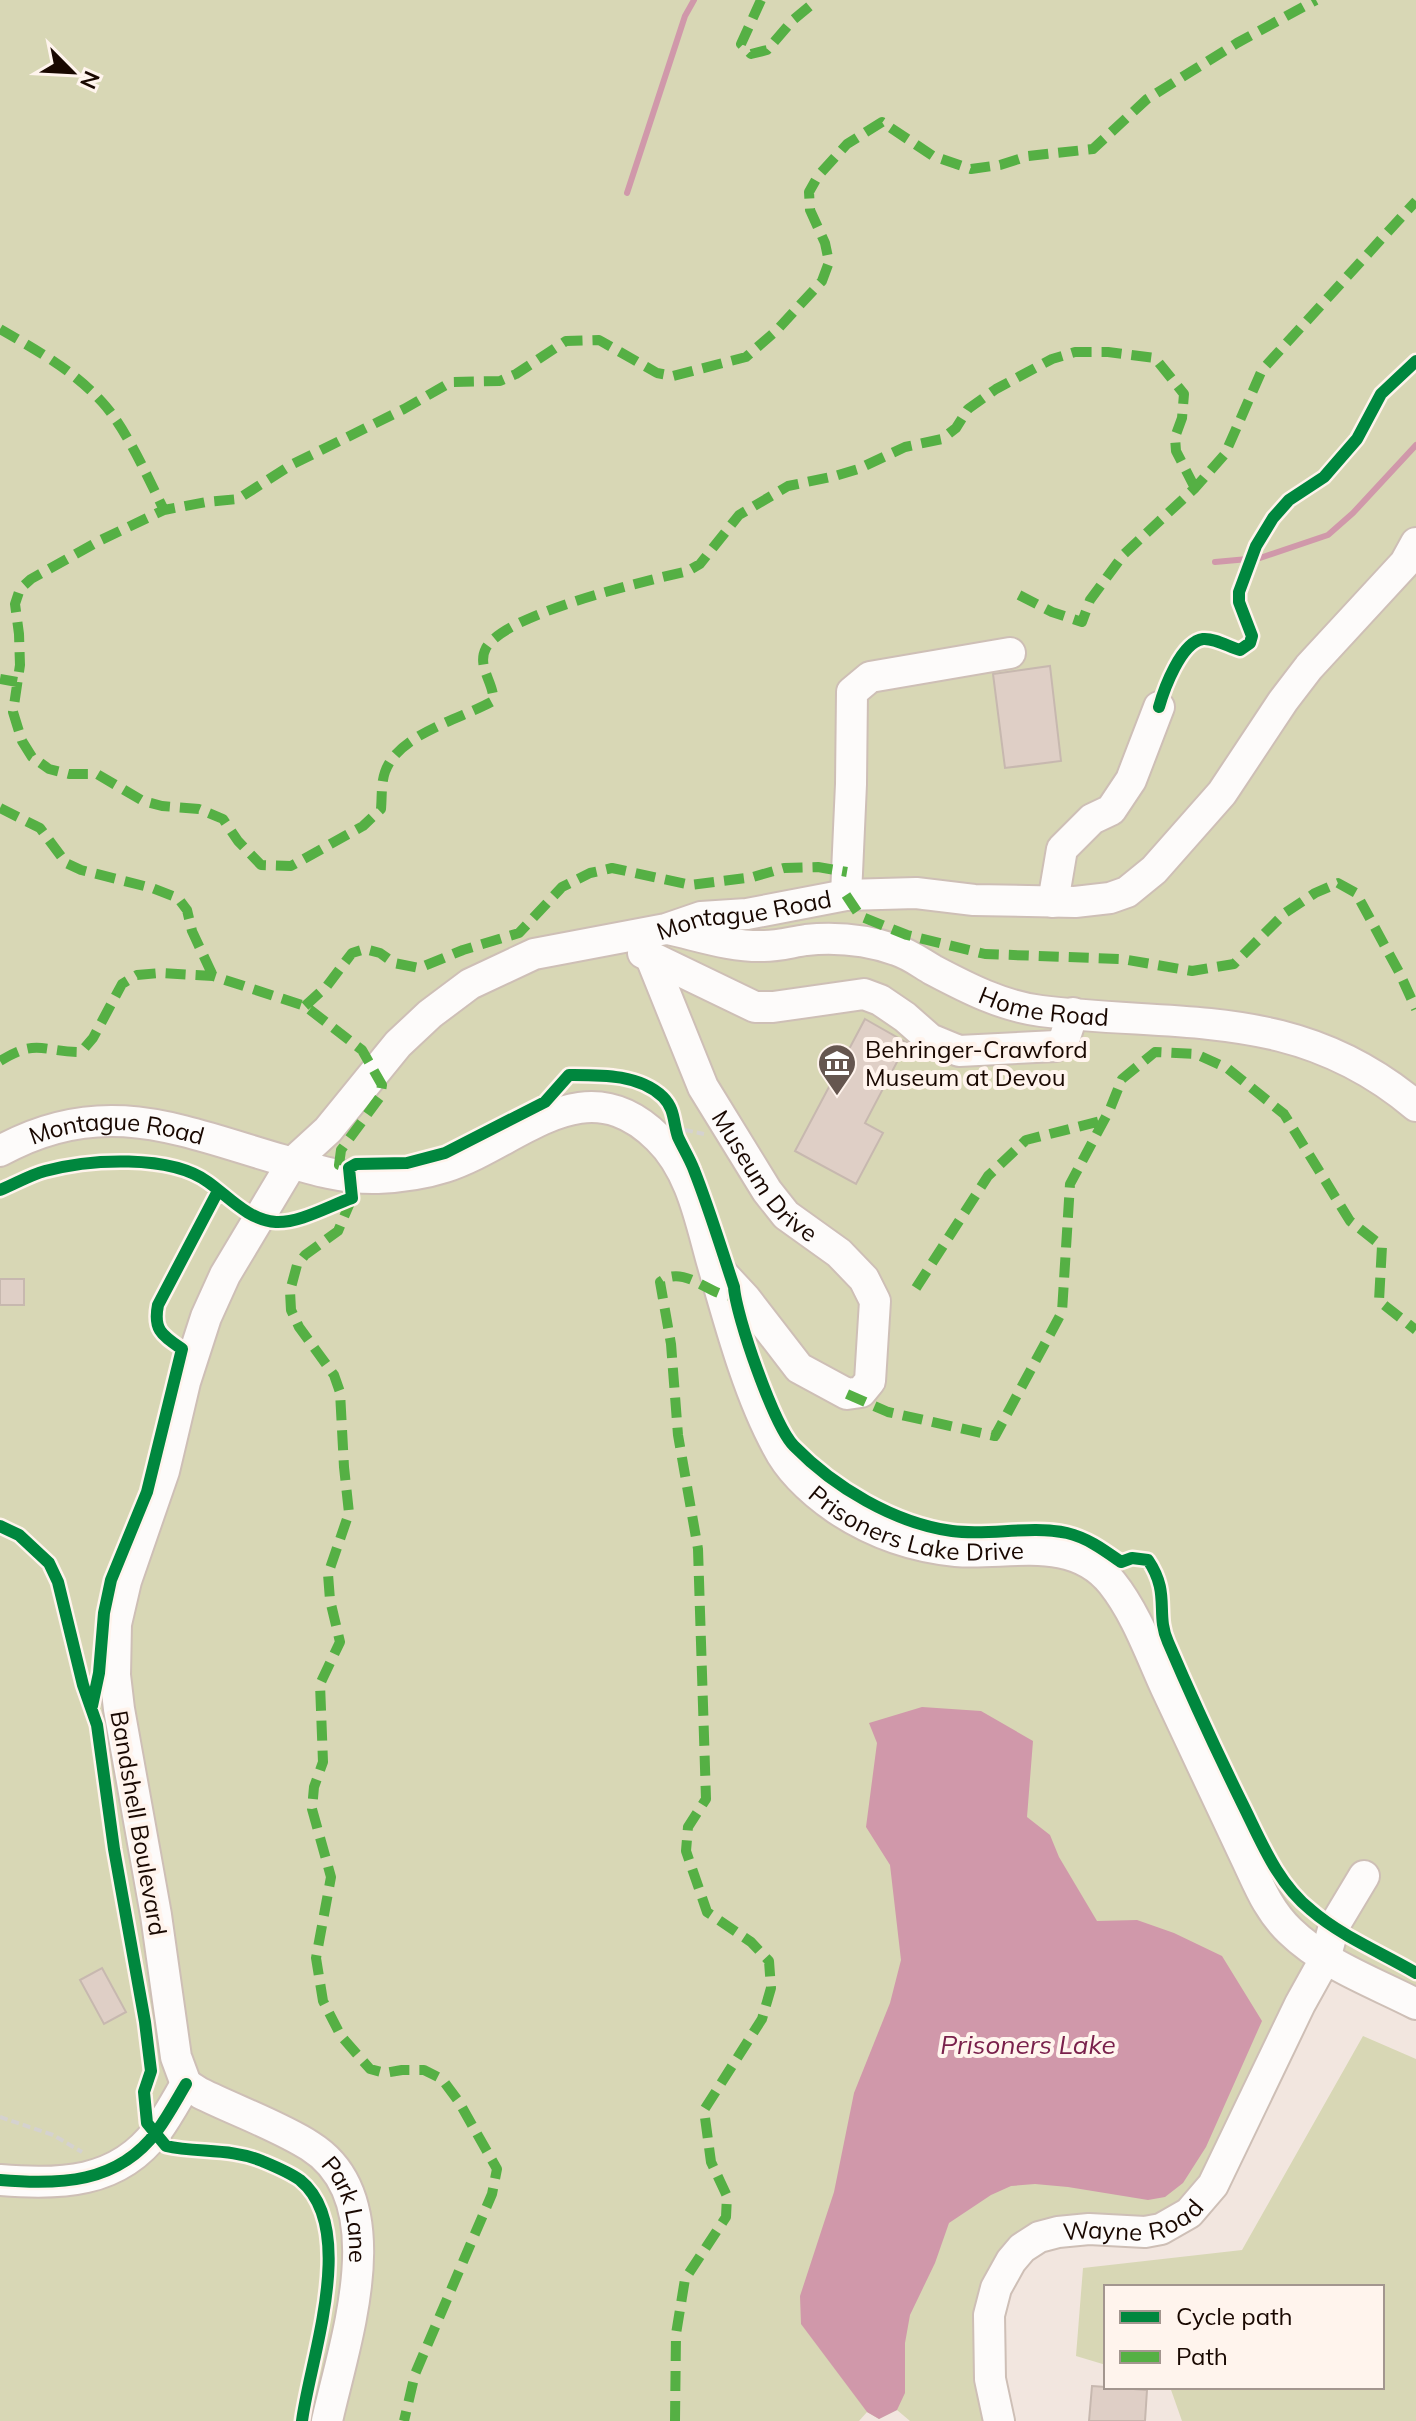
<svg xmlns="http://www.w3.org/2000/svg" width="1416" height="2421" font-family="Mulish,sans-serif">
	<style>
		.green { fill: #d8d7b5 }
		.water { fill: #d098aa }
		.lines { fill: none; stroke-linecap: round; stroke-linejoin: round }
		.stream { stroke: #d098aa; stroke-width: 6 }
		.building { fill: #dfcfc6; stroke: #c7b8af; stroke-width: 2 }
		.minor-casing { stroke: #cebfb6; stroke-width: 34 }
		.path { stroke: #d5d2cf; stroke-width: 4; stroke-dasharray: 8 4; stroke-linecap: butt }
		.minor { stroke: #fdfbfa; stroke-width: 30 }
		.quiet { stroke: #55b044; stroke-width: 10; stroke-dasharray: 20 10; stroke-linecap: butt }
		.cycleway-casing { stroke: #fff4ed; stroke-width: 17 }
		.cycleway { stroke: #00873e; stroke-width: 12 }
		.labels { text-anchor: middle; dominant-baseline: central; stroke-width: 8; stroke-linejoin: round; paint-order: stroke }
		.street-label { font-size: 24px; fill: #190801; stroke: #fff4ed }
		.poi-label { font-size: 24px; fill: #190801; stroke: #fff4ed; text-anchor: start }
		.water-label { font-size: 26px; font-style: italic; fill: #79204b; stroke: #fff4ed }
	</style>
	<rect width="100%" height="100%" fill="#f2e6df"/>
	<path class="green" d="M0 0H1416V2004L1325 1959 1189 2213 1058 2232 996 2288 999 2421H910L897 2410 879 2419 867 2412 859 2421H0Z
		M1363 2036 1416 2059V2421H1182L1170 2387H1382V2287H1106V2365L1076 2356 1083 2268 1242 2250Z"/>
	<path class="water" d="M922 1707 981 1711 1033 1741 1027 1817 1050 1835 1059 1857 1097 1921 1137 1920 1174 1933 1222 1956 1262 2021 1206 2147 1183 2183 1165 2197 1148 2200 1068 2187 1035 2184 1011 2186 991 2195 949 2223 935 2263 910 2315 905 2343V2393L897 2410 879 2419 867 2412 801 2324 800 2296 834 2192 854 2093 890 2003 901 1960 890 1865 866 1827 877 1743 869 1723Z"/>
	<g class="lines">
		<path class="stream" d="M627 193 685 16 694 0
			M1260 558 1328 535 1353 513 1416 445
			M1215 562 1248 559"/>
	</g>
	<path class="building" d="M1050 666 1061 761 1005 768 993 674Z
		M865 1019 907 1043 865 1123 883 1133 856 1184 795 1151Z
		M0 1279H24V1305H0Z
		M102 1968 126 2012 104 2024 80 1980Z
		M1092 2386 1147 2390 1145 2421H1089Z"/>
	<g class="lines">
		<defs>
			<g id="minor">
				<path d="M846 895 851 784 852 692 870 677 1010 653"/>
				<path d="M1053 902 1062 849 1092 819 1111 810 1131 780 1159 707"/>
				<path id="s1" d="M668 929C700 936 731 947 764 946 778 946 792 942 806 940 836 937 867 940 896 950 909 954 921 963 933 970 967 988 1002 1006 1041 1011 1181 1028 1298 1006 1416 1106"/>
				<path d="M643 953 755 1007H773L864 994 880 1000 905 1017 930 1039 959 1051 1056 1046 1064 1040 1073 1013"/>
				<path id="s2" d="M651 958 703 1087 767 1191 786 1215 839 1253 864 1279 875 1301 870 1381 861 1392 847 1394 799 1368 745 1298 718 1269"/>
				<path id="s3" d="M0 1151C103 1094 179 1130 282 1160 314 1170 344 1179 378 1178 401 1177 423 1174 445 1167 519 1143 583 1064 658 1138 691 1170 700 1219 712 1262 729 1321 748 1393 777 1446 790 1472 814 1493 837 1509 873 1533 914 1547 956 1551 1009 1555 1073 1534 1112 1583 1136 1613 1150 1653 1166 1688 1192 1744 1219 1800 1245 1856 1258 1883 1267 1909 1290 1931 1325 1965 1373 1982 1416 2004"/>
				<path id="s4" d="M186 2084 176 2057 156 1915 119 1709 115 1675 116 1624 126 1581 164 1471 185 1382 206 1317 225 1275 292 1163 328 1130 398 1044 430 1014 470 984 534 954 666 929 701 917 747 914 846 895 916 893 974 900 1075 902 1110 898 1127 892 1154 870 1222 793 1283 701 1309 667 1405 563 1416 543"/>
				<path id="s5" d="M186 2084 200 2093C234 2110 279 2126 310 2146 396 2200 344 2343 327 2421"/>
				<path d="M0 2180C59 2185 118 2184 157 2131 168 2116 177 2099 186 2084"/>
				<path id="s6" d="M999 2421 990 2379 989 2315 996 2288 1011 2261 1022 2248 1039 2237 1058 2232 1089 2229 1145 2232 1161 2229 1189 2213 1213 2185 1300 2004 1325 1959 1334 1926 1364 1876"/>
			</g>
		</defs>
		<use href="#minor" class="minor-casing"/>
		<path class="path" d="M685 1130 704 1134
			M0 2117 53 2135 82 2152"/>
		<use href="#minor" class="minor"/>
		<path class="quiet" d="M761 0 741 44 751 54 767 50 793 20 817 0
			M0 329C36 350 73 370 102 402 126 428 148 478 164 510
			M1195 488 1176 451 1175 437 1182 418 1184 394 1155 358 1108 352H1075L1052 359 996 389 968 409 956 428 942 439 905 447 858 469 835 476 788 486 739 515 700 564 688 571C646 581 506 613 486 648 476 667 495 683 493 701 461 719 398 734 385 772 381 783 382 798 381 809L363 826 291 866 261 865 238 841 223 819 199 809 162 806 143 801 97 774H69L49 769 32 757 22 741 13 712 20 665 19 634 15 604 20 589 31 579 101 540 164 510 206 502 238 499 291 465 404 409 451 382 500 381 516 374 566 341 599 340 657 373 673 376 746 357 776 331 822 281 829 262 825 243 810 210 809 192 818 176 847 144 882 122 933 156 971 169 1000 165 1028 156 1093 149 1147 99 1237 43 1316 0
			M1019 595 1052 612 1082 622 1090 600 1124 554 1195 488 1225 454 1262 370 1416 201
			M0 679 17 682
			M0 808 40 828 66 863 81 870 152 888 178 898 187 910 192 931 213 976
			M846 895 860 916 907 935 985 954 1122 959 1192 971 1234 964 1285 913 1315 893 1338 883 1356 893 1399 972 1416 1009
			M305 1006 327 986 352 953 365 949 380 953 394 963 419 968 463 950 519 933 562 887 590 873 612 868 691 885 753 877 784 868 818 867 847 872
			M0 1061C37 1038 42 1052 81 1052L93 1038 122 984 137 975 160 973 213 976 305 1006 362 1050 382 1085 380 1097 341 1150 339 1165 349 1168
			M352 1198 338 1231 305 1255 297 1265 290 1291 291 1310 299 1327 334 1375 340 1392 344 1467 349 1513 328 1574 330 1600 340 1642 320 1684 323 1762 314 1787 312 1809 331 1877 316 1958 323 2001 341 2036 370 2069 385 2073 402 2070H424L442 2079 459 2102 497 2169 492 2194 415 2374 404 2421
			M916 1288 988 1176 1026 1140 1105 1120
			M847 1394 888 1412 995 1436 1062 1312 1070 1184 1110 1109 1122 1079 1155 1052 1196 1054 1227 1068 1284 1114 1350 1221 1382 1246 1379 1301 1416 1330
			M675 2421 676 2334 685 2279 726 2217 727 2196 711 2162 704 2110 762 2019 771 1988 769 1961 751 1942 707 1912 686 1851 688 1827 706 1799 698 1549 678 1435 671 1344 660 1282C680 1266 701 1287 721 1294 727 1296 735 1296 741 1297"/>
		<defs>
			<path id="cycleway" d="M1159 707C1164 689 1181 642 1203 639 1215 638 1229 647 1240 650L1250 643 1252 636 1239 602V592L1256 546 1273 518 1289 500 1324 477 1357 439 1381 394 1416 361
				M0 1190C15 1184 30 1175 45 1171 89 1159 170 1154 208 1182 229 1197 248 1220 276 1222 300 1223 329 1206 352 1198L349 1168 356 1164 407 1163 445 1153 545 1102 569 1075C601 1075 639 1074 663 1097 675 1109 673 1122 678 1137 683 1148 690 1159 694 1170 709 1208 721 1248 734 1287 736 1316 774 1426 794 1446 834 1487 894 1523 952 1531 989 1536 1030 1525 1067 1533 1088 1538 1104 1550 1121 1562L1132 1558 1148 1560C1171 1594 1155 1613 1168 1642 1191 1696 1216 1750 1242 1803 1261 1841 1277 1883 1311 1910 1341 1936 1382 1953 1416 1973
				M0 1526 19 1535 49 1563 58 1582 83 1685 97 1725 114 1849 145 2022 151 2071 144 2092 147 2123 166 2146C197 2153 231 2148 262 2161 274 2166 289 2172 300 2180 359 2228 310 2359 302 2421
				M92 1706 99 1673 104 1613 111 1580 147 1492 182 1349C162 1335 153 1330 158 1305L218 1191
				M0 2180C59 2185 118 2184 157 2131 168 2116 177 2099 186 2084"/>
		</defs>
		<use href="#cycleway" class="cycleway-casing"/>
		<use href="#cycleway" class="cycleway"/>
	</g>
	<defs>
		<symbol id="museum-pin" viewBox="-11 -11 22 30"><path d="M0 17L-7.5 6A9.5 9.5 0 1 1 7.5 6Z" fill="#65564f" stroke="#fff4ed"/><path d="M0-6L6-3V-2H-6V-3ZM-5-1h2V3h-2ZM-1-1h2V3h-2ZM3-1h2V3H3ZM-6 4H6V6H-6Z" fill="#fff"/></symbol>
	</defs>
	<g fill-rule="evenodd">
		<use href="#museum-pin" x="815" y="1041" width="44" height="60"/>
	</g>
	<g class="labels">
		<g class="street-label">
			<text stroke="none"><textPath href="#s4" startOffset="1502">Montague Road</textPath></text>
			<text stroke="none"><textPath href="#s1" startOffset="392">Home Road</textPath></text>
			<text stroke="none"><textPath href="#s3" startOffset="122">Montague Road</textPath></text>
			<text stroke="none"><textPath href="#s2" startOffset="248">Museum Drive</textPath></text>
			<text stroke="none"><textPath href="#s3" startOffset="1196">Prisoners Lake Drive</textPath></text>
			<text transform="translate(139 1823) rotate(80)">Bandshell Boulevard</text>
			<text stroke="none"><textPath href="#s5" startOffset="216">Park Lane</textPath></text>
			<text stroke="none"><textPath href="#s6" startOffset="300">Wayne Road</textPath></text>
		</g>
		<g class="poi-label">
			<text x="865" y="1049">Behringer-Crawford<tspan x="865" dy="28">Museum at Devou</tspan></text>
		</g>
		<g class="water-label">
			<text x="1028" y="2044">Prisoners Lake</text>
		</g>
	</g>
	<rect x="1104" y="2285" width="280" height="104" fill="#fff4ed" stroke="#a3968f" stroke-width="2"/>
	<rect x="1120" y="2311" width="40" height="12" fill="#00873e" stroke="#a3968f" stroke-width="2"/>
	<text x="1176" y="2325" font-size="24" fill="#190801">Cycle path</text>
	<rect x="1120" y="2351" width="40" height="12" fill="#55b044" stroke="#a3968f" stroke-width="2"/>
	<text x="1176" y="2365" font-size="24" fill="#190801">Path</text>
	<g transform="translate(72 72) rotate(114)" stroke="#fff4ed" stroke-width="6" paint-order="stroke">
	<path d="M0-6L14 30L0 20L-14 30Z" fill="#190801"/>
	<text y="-12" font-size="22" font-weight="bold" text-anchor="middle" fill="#190801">N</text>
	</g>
</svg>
